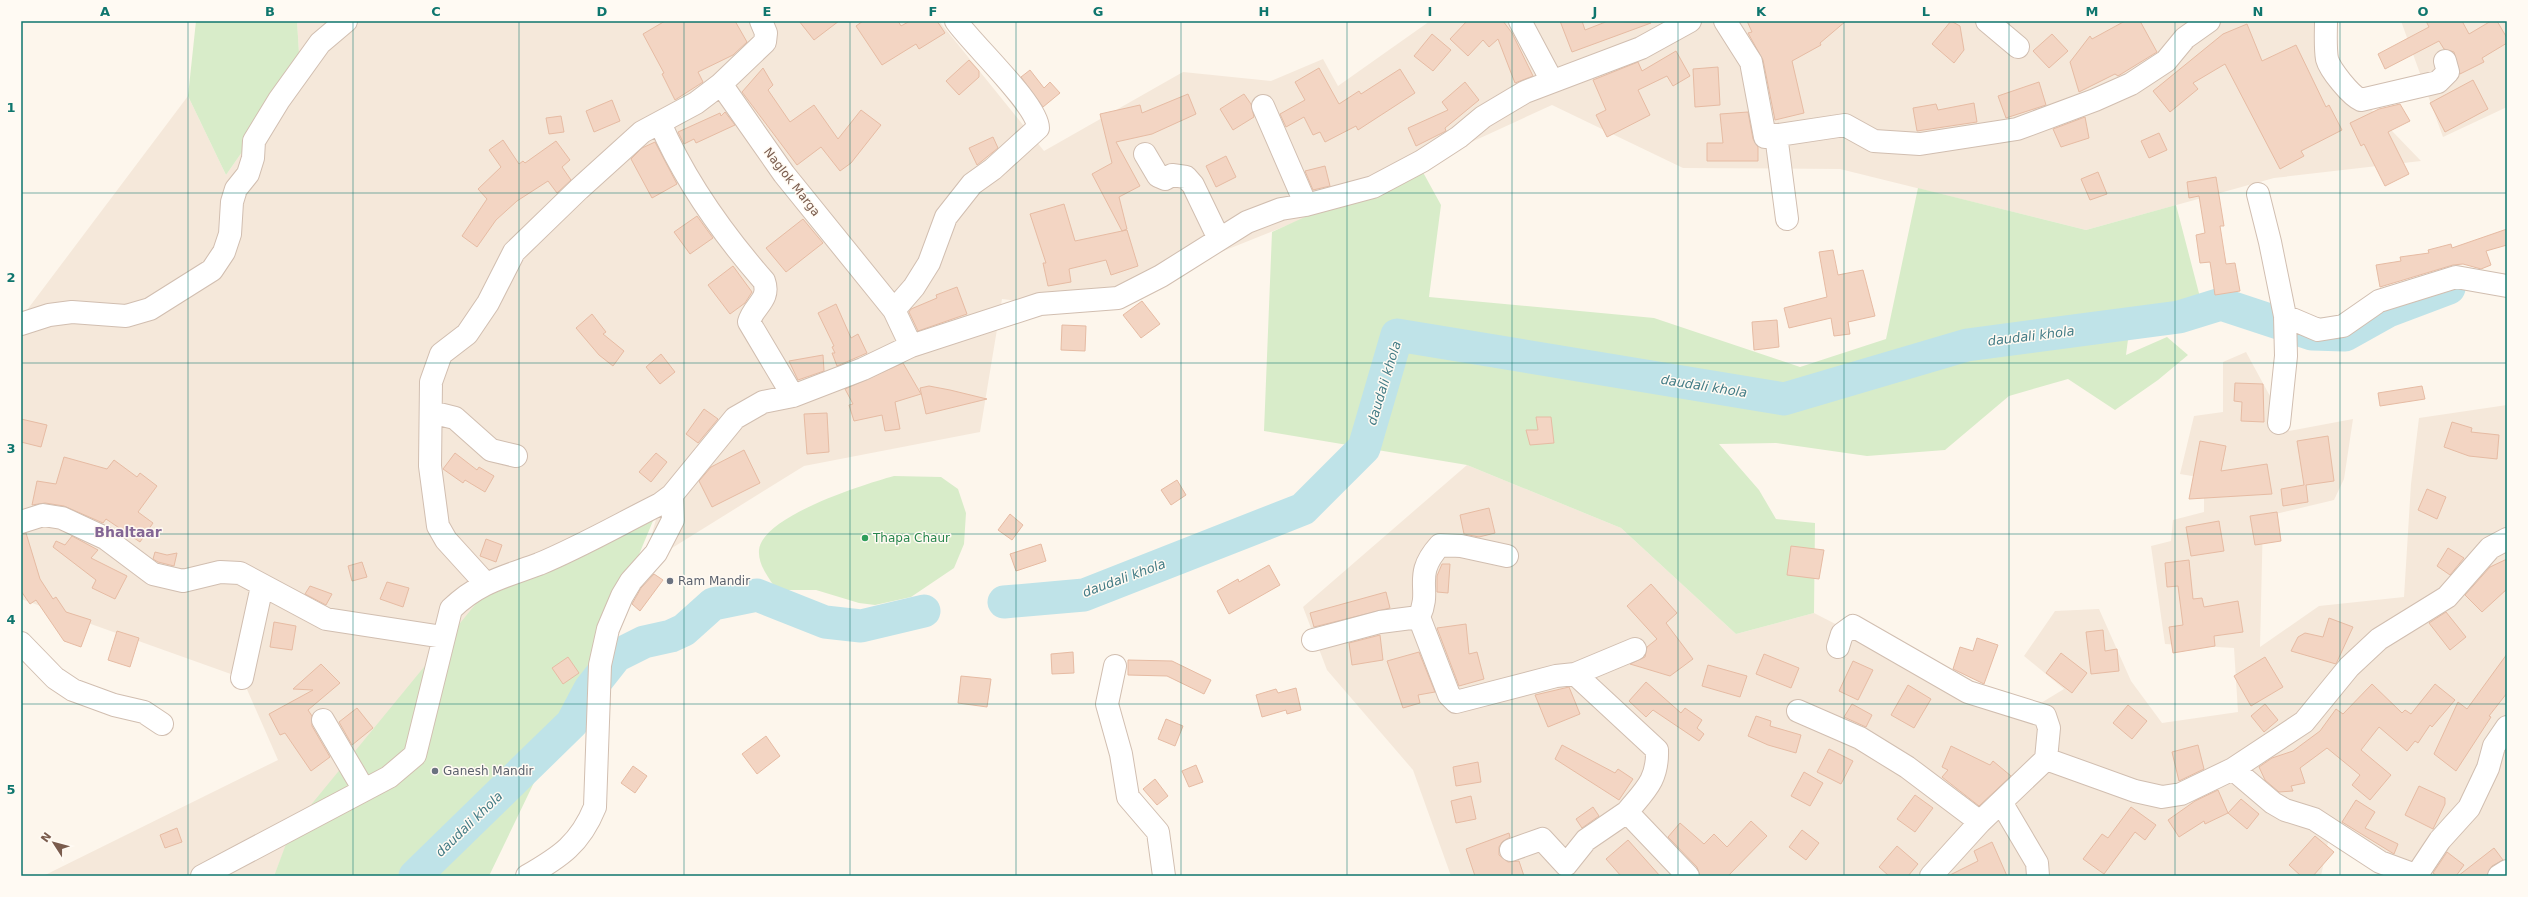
<svg xmlns="http://www.w3.org/2000/svg" width="2528" height="897" font-family="'DejaVu Sans',sans-serif">
	<style>
		.residential { fill: #f5e8da }
		.green { fill: #d8ecc9 }
		.lines { fill: none; stroke-linecap: round; stroke-linejoin: round }
		.river { stroke: #bfe3e8; stroke-width: 33 }
		.building { fill: #f3d5c3; stroke: #e6bba3 }
		.minor-casing { stroke: #d1beb0; stroke-width: 24 }
		.minor { stroke: #fff; stroke-width: 22 }
		.grid { fill: none; stroke: #0f766e; stroke-width: 1; stroke-opacity: 0.55 }
		.leisure-dot { fill: #2e9e5b; stroke: #fffaf3; stroke-width: 1.5 }
		.worship-dot { fill: #6b7280; stroke: #fffaf3; stroke-width: 1.5 }
		.labels { text-anchor: middle; dominant-baseline: central; stroke-width: 3; stroke-linejoin: round; paint-order: stroke }
		.street-label { font-size: 12px; fill: #7a5c4d; stroke: #fffaf3 }
		.leisure-label { font-size: 12px; fill: #27864d; stroke: #fffaf3; text-anchor: start }
		.worship-label { font-size: 12px; fill: #5b616d; stroke: #fffaf3; text-anchor: start }
		.water-label { font-size: 13px; font-style: italic; fill: #437c86; stroke: #fffaf3 }
		.quarter-label { font-size: 14px; font-weight: bold; fill: #846695; stroke: #fffaf3 }
		.neatline { fill: none; stroke: #0f766e; stroke-width: 1.5 }
		.grid-label { font-size: 13px; text-anchor: middle; font-weight: bold; fill: #0f766e }
	</style>
	<rect width="100%" height="100%" fill="#fdf6ec"/>
	<path class="residential" d="M297 21H939L1044 151 1183 72 1271 81 1323 59 1338 86 1430 21H2330L2338 75 2421 161 2274 178 2086 230 1840 169 1683 168 1552 105 1308 217 1161 276 1040 304 1002 299 980 432 804 466 643 566 660 505 293 828 274 876H43L278 760 242 678 21 599V318L188 96 226 175 300 69Z
		M2401 21H2507V107L2443 137Z
		M2246 352 2289 431 2353 419 2344 479 2334 500 2263 517 2260 647 2319 606 2404 597 2411 484 2419 418 2507 405V876H2418L2331 828 2321 876H1451L1413 770 1327 670 1303 607 1467 465 1621 528 1736 634 1814 613 1968 692 2036 706 2064 689 2024 656 2055 611 2099 609 2131 681 2162 723 2238 712 2234 648 2165 644 2151 546 2171 541 2173 520 2204 512V478L2180 474 2194 416 2223 412V362Z"/>
	<path class="green" d="M196 21H297L300 69 226 175 188 96Z
		M1419 165 1441 205 1429 297 1654 318 1800 367 1886 339 1918 188 2086 230 2176 205 2201 301 2131 316 2126 355 2167 337 2188 355 2158 380 2115 410 2068 379 2009 396 1945 450 1867 456 1776 443 1719 444 1759 490 1776 519 1815 523 1814 613 1736 634 1621 528 1467 465 1264 431 1272 232Z
		M894 476 941 477 958 489 966 513 964 544 954 568 911 597 875 605 859 603 816 590H786L774 586C767 575 758 564 759 550 762 516 865 484 894 476Z
		M660 504 608 629 489 876H274L292 828 497 578Z"/>
	<g class="lines">
		<path class="river" d="M1004 602 1084 595 1303 509 1364 448 1397 335 1784 399 1967 345 2179 317 2221 304 2312 334 2345 335 2388 311 2449 288
			M415 876 572 723 590 689 616 656 644 642 671 636 684 630 713 604 757 595 825 622 861 626 924 611"/>
	</g>
	<path class="building" d="M665 21H735L747 42 733 55 698 72 703 82 675 100 662 74 664 73 643 34Z
		M799 21H839L814 40Z
		M863 21H898L901 26 910 21H937L945 33 919 49 916 44 882 65 856 26Z
		M1467 21H1503L1512 33 1533 76 1515 83 1498 39 1489 47 1483 40 1468 56 1450 39Z
		M1560 21H1582L1585 30 1608 21 1651 23 1572 52Z
		M1747 21H1846L1820 43 1821 45 1792 61 1804 113 1775 120 1763 60 1748 33 1752 32Z
		M1951 21 1960 26 1964 50 1954 63 1932 44Z
		M2125 21H2140L2157 52 2118 76 2115 74 2079 92 2070 62 2090 36 2092 39Z
		M2426 21H2462L2469 34 2491 21H2497L2507 38V43L2482 58 2484 62 2460 74 2454 52 2444 49 2439 41 2385 69 2378 54 2429 27Z
		M2247 24 2262 61 2296 45 2326 107 2329 105 2342 130 2301 151 2304 156 2280 169 2225 64 2193 83 2198 89 2170 112 2153 91 2223 34Z
		M1432 34 1451 50 1433 71 1414 56Z
		M2052 34 2068 51 2049 68 2033 51Z
		M1676 51 1690 76 1673 86 1667 76 1638 90 1650 115 1607 137 1596 115 1606 110 1593 80 1638 62 1642 71Z
		M969 60 979 71V77L959 95 946 81Z
		M1718 67 1720 105 1695 107 1693 69Z
		M763 68 773 85 768 90 790 122 814 105 838 139 861 110 881 125 851 163 840 171 821 147 797 165 742 92Z
		M1319 68 1339 104 1359 91 1361 94 1400 69 1415 93 1358 130 1356 126 1325 142 1320 132 1313 135 1304 117 1286 127 1280 114 1305 100 1295 82Z
		M1030 70 1044 88 1050 82 1060 93 1043 107 1021 77Z
		M2473 80 2488 109 2445 132 2430 103Z
		M1465 82 1479 100 1445 128 1446 131 1416 146 1408 128 1448 110 1442 102Z
		M2039 82 2046 105 2006 118 1998 96Z
		M1188 94 1196 114 1152 134 1116 142 1140 186 1119 197 1127 229 1122 231 1127 230 1138 266 1111 275 1106 260 1069 269 1071 282 1048 286 1043 263H1046L1030 214 1064 204 1075 241 1122 231 1092 174 1112 163 1100 114 1140 105 1142 113Z
		M1244 94 1251 104 1254 117 1233 130 1220 109Z
		M612 100 620 121 594 132 586 111Z
		M1974 103 1977 122 1917 131 1913 108 1936 104 1938 110Z
		M2400 104 2410 121 2388 132 2409 174 2385 186 2364 144 2361 146 2350 123 2379 109Z
		M725 112 735 125 696 143 694 139 684 144 678 132 720 113 721 116Z
		M1748 112 1753 139 1758 147V161H1707V143H1723L1720 114Z
		M561 116 564 132 549 134 546 118Z
		M2085 117 2089 138 2061 147 2053 129Z
		M2159 133 2167 150 2149 158 2141 141Z
		M993 137 998 148 977 165 969 148Z
		M503 140 519 164 523 161 525 163 556 141 570 160 562 167 571 180 557 193 548 181 517 201 496 220 477 247 462 236 487 199 478 189 501 167 489 150Z
		M655 142 677 184 652 198 631 159 642 148Z
		M1226 156 1236 177 1216 187 1206 166Z
		M1325 166 1330 186 1313 190 1305 171Z
		M2098 172 2107 194 2090 200 2081 179Z
		M2216 177 2224 226H2220L2226 264 2235 263 2240 291 2215 295 2210 262 2200 263 2196 235 2205 233 2199 196 2189 198 2187 182Z
		M697 216 713 238 690 254 674 232Z
		M803 219 823 243 786 272 766 248Z
		M2507 229V245L2486 251 2491 265 2481 269 2463 264 2453 265 2380 287 2376 265 2401 261 2400 257 2429 253 2428 250 2451 244 2452 248Z
		M1833 250 1838 275 1863 270 1875 316 1848 322 1850 334 1834 336 1831 318 1789 328 1784 308 1827 297 1819 252Z
		M733 266 752 292 745 303 730 314 708 285Z
		M957 287 967 314 918 331 909 312 911 309 937 298 936 295Z
		M1142 301 1160 324 1141 338 1123 315Z
		M836 304 851 338 858 334 867 353 837 366 832 353H835L832 347 834 346 818 313Z
		M592 314 606 332 603 334 624 351 613 366 599 355 576 328Z
		M1777 320 1779 347 1754 350 1752 322Z
		M1062 325 1086 326 1085 351 1061 350Z
		M661 354 675 372 660 384 646 367Z
		M823 355 824 371 798 380 789 361Z
		M903 363 921 394 895 402 900 429 885 431 882 415 854 421 849 405 853 404 845 389Z
		M2235 383 2263 384 2264 422 2241 421 2242 402 2234 401Z
		M929 386 950 390 987 399 926 414 920 388Z
		M2422 386 2425 399 2380 406 2378 393Z
		M704 409 718 419 698 443 686 434Z
		M827 413 829 452 807 454 804 414Z
		M1536 417H1551L1554 443 1530 445 1526 430H1538Z
		M21 419 47 425 41 447 21 442Z
		M2452 422 2472 428 2471 432 2499 435 2497 459 2469 456 2444 447Z
		M2328 436 2334 481 2306 485 2308 502 2283 506 2281 489 2304 485 2297 441Z
		M2200 441 2226 446 2221 471 2267 464 2272 494 2189 499Z
		M744 450 760 483 712 507 699 481 711 467Z
		M455 453 477 470 479 467 494 476 485 492 465 480 463 483 443 469Z
		M656 453 667 462 651 482 639 472Z
		M64 457 107 469 114 460 137 477 140 473 157 486 138 512 153 523 140 542 106 519 103 523 64 506 45 503 32 505 37 481 56 484Z
		M1177 480 1186 495 1171 505 1161 490Z
		M2427 489 2446 497 2437 519 2418 510Z
		M1489 508 1495 533 1479 537 1464 534 1460 515Z
		M2277 512 2281 541 2255 545 2250 516Z
		M1010 514 1023 525 1012 540 998 530Z
		M2219 521 2224 551 2191 556 2186 527Z
		M26 533 40 579 53 599 56 597 66 612 91 620 81 647 64 641 36 600 30 604 21 591V534Z
		M72 536 98 550 91 558 127 576 115 599 92 588 96 580 53 547 56 541 65 545Z
		M486 539 502 545 496 562 480 556Z
		M1041 544 1046 561 1016 571 1010 554Z
		M1791 546 1824 550 1819 579 1787 575Z
		M2448 548 2464 558 2450 575 2437 566Z
		M155 552 167 555 177 553 174 566 158 562 153 559Z
		M2507 559V589L2482 612 2465 595 2490 567Z
		M2189 560 2193 599 2202 598 2204 607 2238 601 2243 632 2214 636 2215 646 2173 653 2169 627 2183 625 2178 586 2167 587 2165 563Z
		M362 562 367 577 352 581 348 566Z
		M1442 564H1450L1448 593 1437 592V576Z
		M1269 565 1280 585 1229 614 1217 591 1238 579 1239 582Z
		M654 574 663 580 640 611 632 604 641 588Z
		M387 582 409 588 403 607 380 599Z
		M1651 584 1677 613 1666 623 1693 659 1670 676 1630 664 1645 657 1647 647 1657 639 1627 606Z
		M310 586 332 594 326 605 305 594Z
		M1386 592 1390 608 1314 627 1310 613Z
		M2446 612 2466 637 2450 650 2429 623Z
		M2329 618 2353 627 2336 664 2291 651 2298 637 2305 633 2323 637Z
		M274 622 296 626 292 650 270 647Z
		M1466 624 1469 654 1477 652 1484 679 1459 686 1437 628Z
		M2103 630 2105 651 2117 649 2119 671 2091 674 2086 632Z
		M117 631 139 638 130 667 108 660Z
		M1380 635 1383 660 1352 665 1349 643Z
		M1977 638 1998 645 1984 684 1953 669 1960 647 1973 651Z
		M1073 652 1074 673 1052 674 1051 654Z
		M1419 652 1435 692 1418 695 1420 703 1403 708 1387 661Z
		M2061 653 2087 673 2072 693 2046 673Z
		M1764 654 1799 668 1791 688 1756 674Z
		M2507 654V693L2489 716 2491 717 2456 771 2434 754 2458 702 2467 709Z
		M568 657 579 673 563 684 552 668Z
		M2265 657 2283 687 2251 706 2234 676Z
		M1128 660 1172 661 1211 680 1204 694 1167 676 1128 675Z
		M1853 661 1873 670 1858 700 1839 691Z
		M321 664 340 683 308 710 312 716V726L330 757 311 771 285 733 280 735 269 714 313 690 293 689Z
		M1708 665 1747 676 1740 697 1702 686Z
		M961 676 991 679 987 707 958 703Z
		M1646 682 1681 713 1685 708 1702 720 1697 728 1704 734 1699 741 1653 710 1646 717 1629 701Z
		M2372 684 2402 713 2405 710 2411 714 2435 684 2455 700 2432 727 2430 725 2418 743 2415 741 2407 751 2379 727 2361 750 2391 775 2370 800 2352 785 2360 775 2327 748 2300 768 2305 783 2291 786 2293 791 2279 792 2265 780 2259 767 2272 758 2293 751 2320 731 2336 709 2343 714Z
		M1908 685 1931 699 1914 728 1891 715Z
		M1569 687 1580 714 1548 727 1535 695Z
		M1296 688 1301 710 1287 714 1286 710 1262 717 1256 695 1276 689 1278 693Z
		M1852 704 1872 715 1866 727 1844 717Z
		M2265 704 2278 720 2264 732 2251 716Z
		M2128 705 2147 721 2132 739 2113 723Z
		M357 708 373 728 352 745 339 722Z
		M1756 716 1771 721 1770 726 1801 735 1796 753 1768 745 1748 736Z
		M1166 719 1183 726 1175 746 1158 739Z
		M766 736 780 756 757 774 742 754Z
		M1562 745 1615 773 1618 769 1633 779 1619 800 1555 759Z
		M2198 745 2204 769 2179 781 2172 752Z
		M1951 746 1990 765 1993 761 2011 776 1979 806 1942 777 1948 770 1942 767Z
		M1829 749 1853 761 1841 784 1817 772Z
		M1478 762 1481 782 1456 786 1453 767Z
		M1196 765 1203 782 1189 787 1182 771Z
		M633 766 647 776 635 793 621 783Z
		M1804 772 1823 783 1810 806 1791 796Z
		M1155 779 1168 796 1157 805 1143 789Z
		M2419 786 2445 798V804L2433 829 2405 815Z
		M2218 790 2228 813 2205 824 2204 821 2179 837 2168 820 2195 801Z
		M1915 795 1933 808 1915 832 1897 819Z
		M1471 796 1476 819 1456 823 1451 801Z
		M2241 799 2259 814 2247 829 2228 813Z
		M2356 800 2375 812 2365 828 2398 844 2394 854 2342 822Z
		M1593 807 1599 816 1582 828 1576 819Z
		M2131 807 2156 825 2145 840 2135 832 2104 874 2083 859 2102 834 2108 838Z
		M1751 821 1767 836 1728 876H1700L1697 867 1668 837 1680 823 1704 844 1714 834 1727 847Z
		M177 828 182 842 165 848 160 835Z
		M1802 830 1819 843 1806 860 1789 847Z
		M1509 833 1510 837 1502 842 1499 847V855L1508 862 1519 861 1524 876H1475L1466 849Z
		M2315 836 2334 852 2313 876H2301L2289 865Z
		M1628 840 1660 876H1621L1606 859Z
		M1992 842 2007 876H1948L1978 861 1974 851Z
		M1897 846 1918 864 1908 876H1889L1879 867Z
		M2494 848 2503 860 2492 866 2487 876H2458Z
		M2447 852 2464 865 2456 876H2437L2433 873Z"/>
	<g class="lines">
		<defs>
			<path id="minor" d="M761 21 766 33 765 42 721 84 784 174 894 310 911 346
				M1520 21 1552 81
				M1725 21 1751 62 1765 137 1845 125 1874 141 1920 144 2017 129 2095 100 2131 84 2166 61 2185 38 2209 21
				M1987 21 2018 47
				M2326 21C2326 33 2325 47 2327 59 2330 70 2351 96 2361 100L2438 82 2448 72 2445 61
				M1263 106 1306 205
				M660 123C685 181 723 234 764 281 771 300 753 306 749 322L793 396
				M1776 135 1787 219
				M1145 154 1158 176 1165 179 1172 175 1186 177 1193 185 1219 239
				M2258 194 2270 242 2285 316 2286 356 2279 423
				M894 310 914 287 929 263 946 217 972 184 993 169 1038 128C1038 105 972 44 956 21
				M2285 316 2318 330 2343 326 2379 301 2456 277 2507 286
				M21 324 49 315 72 312 126 316 150 309 212 270 224 252 230 234 232 202 236 189 248 174 253 158 254 141 279 100 320 43 346 21
				M431 412 455 418 491 450 516 456
				M21 522 43 515 62 518 105 538 153 574 183 581 220 572 240 573 326 619 443 637
				M486 584 446 540 438 526 430 466 431 382 441 354 467 334 488 303 514 252 579 189 642 132 696 103 721 84
				M1419 617C1433 588 1411 577 1440 545L1461 546 1507 556
				M1313 640 1380 622 1419 617 1449 695 1456 702 1556 676 1575 674
				M21 643 55 678 73 690 114 705 144 712 162 724
				M1838 647 1842 634 1853 626 1968 692 2045 716 2049 728 2046 759
				M1635 649 1575 674 1657 750C1658 780 1645 790 1627 812L1688 876
				M1115 666 1107 704 1121 754 1128 797 1158 832 1164 876
				M242 678 262 586
				M1798 711 1860 738 1907 767 1980 822
				M323 720 364 790
				M2233 769 2273 803 2285 810 2314 819 2380 862 2418 876
				M2001 802 2037 863 2038 876
				M1511 850 1542 839 1566 865 1586 840 1627 812
				M202 876 389 777 415 755 451 609C479 582 504 577 539 564 580 547 620 524 660 504L672 495 735 418 763 402 793 396 863 369 911 346 1040 304 1118 298 1161 276 1247 222 1281 209 1306 205 1373 187 1422 161 1459 137 1483 117 1525 92 1641 48 1690 21
				M527 876C560 857 580 844 595 807L600 665 608 629 622 596 631 581 656 553 673 520 672 495
				M1931 876 1980 822 2046 759 2135 791 2162 797 2181 794 2233 769 2304 722 2349 667 2379 639 2447 597 2490 548 2507 539
				M2416 876 2440 840 2469 808 2488 768 2494 746 2507 727
				M2499 876 2507 871"/>
		</defs>
		<use href="#minor" class="minor-casing"/>
		<use href="#minor" class="minor"/>
	</g>
	<path class="grid" d="M188 21V876M353 21V876M519 21V876M684 21V876M850 21V876M1016 21V876M1181 21V876M1347 21V876M1512 21V876M1678 21V876M1844 21V876M2009 21V876M2175 21V876M2340 21V876M21 193H2507M21 363H2507M21 534H2507M21 704H2507"/>
	<circle class="leisure-dot" cx="865" cy="538" r="4"/>
	<g class="worship-dot">
		<circle cx="670" cy="581" r="4"/>
		<circle cx="435" cy="771" r="4"/>
	</g>
	<g class="labels">
		<g class="street-label">
			<text transform="translate(792 182) rotate(52)">Naglok Marga</text>
		</g>
		<g class="leisure-label">
			<text x="873" y="538">Thapa Chaur</text>
		</g>
		<g class="worship-label">
			<text x="678" y="581">Ram Mandir</text>
			<text x="443" y="771">Ganesh Mandir</text>
		</g>
		<g class="water-label">
			<text transform="translate(2031 336) rotate(-7)">daudali khola</text>
			<text transform="translate(1384 383) rotate(-73)">daudali khola</text>
			<text transform="translate(1704 386) rotate(9)">daudali khola</text>
			<text transform="translate(1124 578) rotate(-20)">daudali khola</text>
			<text transform="translate(469 824) rotate(-44)">daudali khola</text>
		</g>
		<g class="quarter-label">
			<text x="128" y="532">Bhaltaar</text>
		</g>
	</g>
	<rect width="2528" height="897" fill="none" stroke="#fffaf3" stroke-width="44"/>
	<g transform="translate(54 843) rotate(306)" stroke="#fffaf3" stroke-width="3" paint-order="stroke">
	<path d="M0-3L7 15L0 10L-7 15Z" fill="#7a5c4d"/>
	<text y="-6" font-size="11" font-weight="bold" text-anchor="middle" fill="#7a5c4d">N</text>
	</g>
	<rect x="22" y="22" width="2484" height="853" class="neatline"/>
	<g class="grid-label">
		<text x="105" y="16">A</text>
		<text x="270" y="16">B</text>
		<text x="436" y="16">C</text>
		<text x="602" y="16">D</text>
		<text x="767" y="16">E</text>
		<text x="933" y="16">F</text>
		<text x="1098" y="16">G</text>
		<text x="1264" y="16">H</text>
		<text x="1430" y="16">I</text>
		<text x="1595" y="16">J</text>
		<text x="1761" y="16">K</text>
		<text x="1926" y="16">L</text>
		<text x="2092" y="16">M</text>
		<text x="2258" y="16">N</text>
		<text x="2423" y="16">O</text>
		<text x="11" y="112">1</text>
		<text x="11" y="282">2</text>
		<text x="11" y="453">3</text>
		<text x="11" y="624">4</text>
		<text x="11" y="794">5</text>
	</g>
</svg>
